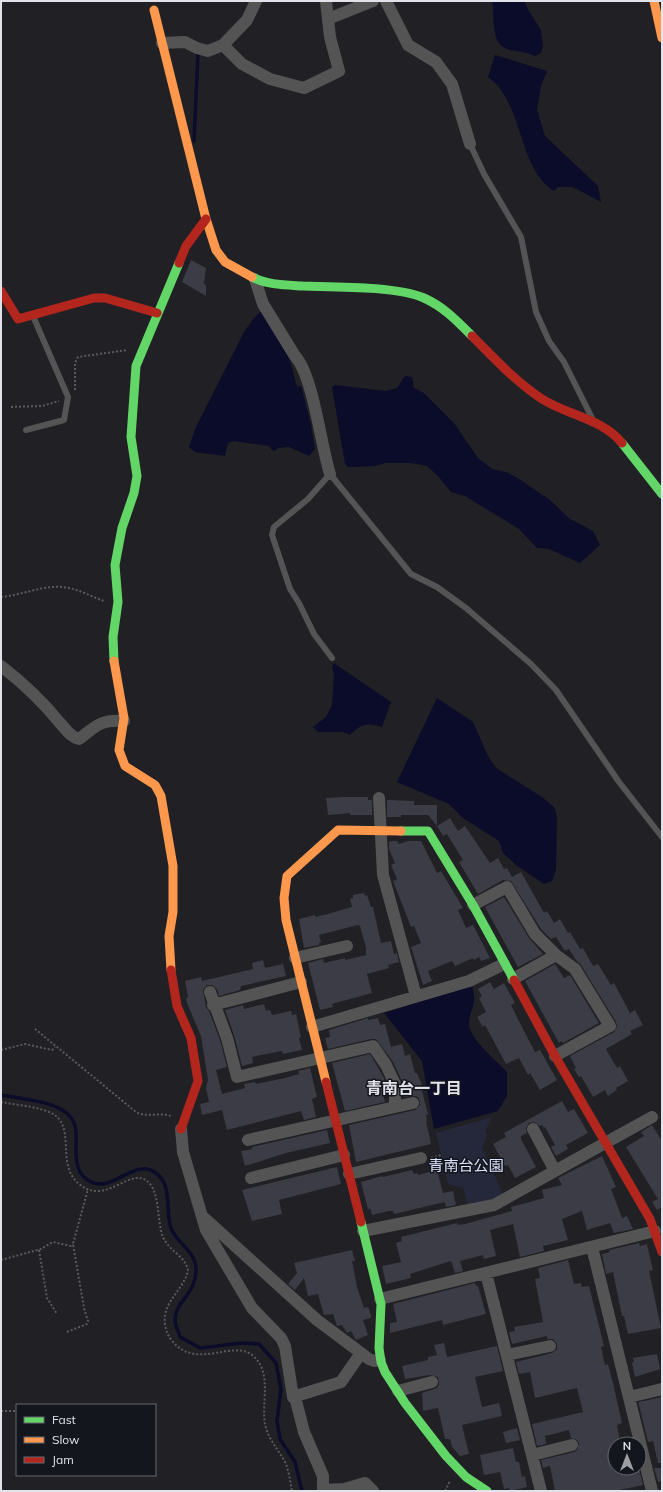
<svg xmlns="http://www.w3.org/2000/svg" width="663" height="1492" font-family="Mulish,'Noto Sans JP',sans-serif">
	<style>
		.green { fill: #25283b }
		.water { fill: #0b0c29 }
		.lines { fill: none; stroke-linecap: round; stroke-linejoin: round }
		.stream { stroke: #0b0c29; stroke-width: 3.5 }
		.building { fill: #3b3c45 }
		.path { stroke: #5b5b5b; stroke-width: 2; stroke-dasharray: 2 2; stroke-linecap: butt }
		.lane { stroke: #545454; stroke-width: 6 }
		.street { stroke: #545454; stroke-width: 12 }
		.fast { stroke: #63d668; stroke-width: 9 }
		.slow { stroke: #ff974d; stroke-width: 9 }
		.jam { stroke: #b3261e; stroke-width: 9 }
		.labels { text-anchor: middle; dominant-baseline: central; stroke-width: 3; stroke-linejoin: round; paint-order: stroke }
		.park-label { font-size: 15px; fill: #dde2fd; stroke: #14161e }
		.neighbourhood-label { font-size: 16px; font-weight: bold; fill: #e2e3ea; stroke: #14161e }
	</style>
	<rect width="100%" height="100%" fill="#202025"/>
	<path class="green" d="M492 1117 485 1131 487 1135 482 1148 503 1194 490 1200 468 1205 463 1188 448 1184 436 1133Z"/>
	<path class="water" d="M492 1H525L527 8 541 30 543 46 541 53 535 56C526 51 514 52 505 48 490 41 495 13 492 1Z
		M495 55 547 71 541 86 537 110 545 136 598 186 601 202 573 187H558L554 191C517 168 524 102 488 77Z
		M261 311 290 360 297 387 301 386 311 425 315 449 309 456 289 447 278 448 275 451 272 450 269 446 234 441 228 443 225 456 195 452 189 447 195 429 244 332 254 318Z
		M405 376 412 377 414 388 424 393 454 423 478 458 492 469 506 472 516 477 550 500 570 519 593 531 600 545 580 563 549 549 537 548 519 529 465 496 451 492 438 476 427 466 411 463H385L375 466 355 467H348L345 464 332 387 335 385 386 391 397 388Z
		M334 663 391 702 382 727C368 722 360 724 350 735L343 732H318L313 727 326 717 332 705 334 676 332 666Z
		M437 698 473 722 488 756 496 768 542 797 554 807 557 816 556 870 552 881 544 884 516 865 503 853 499 841 463 818 449 804 397 782Z
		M472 986C478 1005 470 1007 469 1023 468 1038 497 1061 507 1072V1096L498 1111 434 1129 422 1061 384 1013Z"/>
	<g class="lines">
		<path class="stream" d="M194 141 198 53
			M1 1095C22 1099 69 1101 75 1126 77 1134 76 1143 76 1151 76 1160 77 1170 83 1176 109 1202 132 1155 156 1173 173 1186 165 1210 171 1228 175 1242 197 1251 196 1271 195 1296 175 1301 175 1320 175 1326 179 1332 180 1337L200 1348 242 1343 259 1344 276 1363 281 1389 277 1421 280 1439 295 1462 302 1491"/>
	</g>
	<path class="building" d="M191 260 206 268 204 284 206 285V296L182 282Z
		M343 797H368V800H372V815H350V813L328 815 326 798Z
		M387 800 414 801V805H437V826L428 815H401V817H387Z
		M450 818 458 831 465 826 490 863 498 858 504 869 507 868 512 877 521 872 544 913 547 911 554 923 560 919 568 933 570 932 580 949 583 948 593 966 598 964 611 985 614 983 630 1013 635 1010 643 1025 630 1031 632 1034 606 1049 617 1068 620 1066 628 1081 616 1088 617 1090 608 1096 605 1090 593 1097 581 1076 579 1077 574 1069 576 1068 570 1056 614 1032 617 1026 616 1022 581 965 576 960 569 949 565 951 556 937 551 939 541 929 511 881 503 880 478 894 459 862 463 860 447 834 443 836 437 826Z
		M392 841H397L399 844 408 841H421L437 873 441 871 463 908 458 910 466 928 473 925 490 958 481 961 479 957 474 960 473 958 455 966 452 961 428 971 432 981 423 985 411 947 421 943 414 926 411 927 393 881 397 879 391 865 395 863 389 849V842Z
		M364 893 365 896 367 895 371 907H373L381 943 391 941 394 954 397 953 399 962 388 965 389 968 367 974 372 993 332 1004 333 1007 320 1010 308 963 323 959 324 963 345 958V960L366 955V948L360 926 358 925 319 935 321 942 319 943V945L304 948 299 919 315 915V917L324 915 352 907 350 899 353 898V895Z
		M504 897 529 938 543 954 518 967 485 907Z
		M263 960 265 968 283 964 286 976 241 986 240 990 219 996 217 989 212 985H207L203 990 206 1007 209 1011 220 1040 227 1067 216 1070 222 1094 245 1088 244 1084 255 1082 256 1084 285 1078 299 1074 298 1071 310 1068 317 1097 312 1099 316 1117 304 1120 301 1111 227 1130 222 1110 202 1115 200 1104 209 1102 206 1088 208 1080 201 1036 187 1003 186 998 188 997 185 981 201 977 202 981 253 969 252 963Z
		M555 964 564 978 570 975 599 1023 563 1043 562 1041 559 1043 525 981Z
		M490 982 494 989 504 983 515 1003 511 1005 523 1029 535 1052 540 1050 557 1080 540 1090 530 1073 528 1075 519 1058 506 1064 485 1025 483 1027 477 1017 486 1012 479 998 482 996 478 989Z
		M264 1004 266 1011 270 1010 272 1015 291 1011 292 1015 296 1014 301 1037 299 1038 302 1050 283 1054 282 1051 252 1057 253 1063 242 1066 234 1035 225 1010 243 1005 244 1009Z
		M368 1018V1020L378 1018 380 1025 385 1024 391 1047 402 1044 405 1056 410 1054 415 1073H417L424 1090 422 1091 428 1114 426 1115 427 1121H426L431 1144 356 1162 349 1125 415 1110 420 1105 419 1098 416 1096 404 1097 402 1081 393 1062 376 1039H371L328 1049 325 1038 330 1037 329 1030Z
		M370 1054 379 1069 388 1086V1094L383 1095 385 1102 345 1111 332 1063Z
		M562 1101 568 1112 574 1109 588 1133 566 1145 568 1149 556 1156 551 1147 555 1145 545 1127 544 1128 542 1125 540 1126 534 1122 529 1123 526 1128 527 1133 521 1136V1139L536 1167 515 1178 508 1165 505 1166 493 1144 506 1137 504 1133Z
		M652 1125 662 1141V1207L657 1210 652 1202 658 1199 626 1147 644 1136 641 1132Z
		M327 1130 330 1143 286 1153 245 1166 241 1151 252 1149V1147Z
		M602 1156 616 1187 611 1189 622 1218 627 1216 633 1229 614 1233 610 1223 587 1230 582 1211 562 1219 568 1240 543 1246 544 1251 520 1257 513 1224 490 1230 496 1256 484 1259 483 1255 460 1261 463 1271 455 1273 451 1261 410 1274 411 1278 386 1284 382 1266 401 1262 396 1243 402 1241 401 1237 457 1223 458 1225 465 1224 512 1211 511 1207 544 1198 542 1190 562 1185 558 1178Z
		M337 1167 341 1184 279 1200 282 1214 252 1221 242 1190Z
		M412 1170 414 1174 417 1173 418 1175 437 1170 443 1193 453 1191 456 1205 446 1207 445 1202 394 1214 393 1211H388L372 1215 370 1208 368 1209 361 1182 382 1176 383 1177Z
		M639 1243 640 1246 647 1244 653 1270 649 1271 661 1328 628 1334 624 1316H622L613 1272 606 1274 602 1254 610 1252 609 1250Z
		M352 1250 355 1261H352L357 1287 364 1308 368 1307 371 1315V1318L363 1320 368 1335 356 1340 351 1331 347 1333 342 1325 337 1326 333 1314 324 1315 318 1294 308 1296 304 1278 295 1290 288 1284 297 1273 294 1263Z
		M568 1260 574 1284 581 1283 582 1287 589 1286 604 1346 601 1347 605 1365 608 1364 613 1383 622 1423 617 1425 620 1441 615 1443V1468H639L643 1485 615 1491H555L550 1466 543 1468 541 1460 574 1452 577 1450 579 1444 577 1440 571 1438 569 1430 545 1436 546 1444 537 1446 532 1424 583 1412 577 1388 535 1398 530 1372 519 1374 516 1362 552 1353 557 1349V1344L553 1339H547V1336L512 1344 509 1332 515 1331 514 1327 543 1322 535 1279 540 1278 538 1268Z
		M475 1283 476 1286H478L486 1314 443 1325 442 1320 390 1333V1323L397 1322 393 1304Z
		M444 1343 447 1357 497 1346 503 1371 475 1377 482 1407 499 1403 502 1416 462 1425 469 1454 460 1456 452 1447 450 1439H445L438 1408 423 1411 422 1393 437 1388 439 1384 438 1377 430 1375 405 1379 402 1366 428 1360V1357L437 1355 434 1345Z
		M657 1354 660 1369 635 1377 632 1363 634 1362 633 1358Z
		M662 1397V1463H658L653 1441 648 1442 639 1405V1402Z
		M517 1428 520 1440 506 1443 503 1432Z
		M513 1448 516 1462H519L522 1477 525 1476 527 1487 510 1491 509 1488 504 1489 500 1472 484 1475 480 1455Z
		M654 1468H662V1481L658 1482Z"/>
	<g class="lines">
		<path class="path" d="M75 390V363L78 357 127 350
			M11 407 42 406 59 401
			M1 597C23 595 47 583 69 588 80 590 92 597 104 601
			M35 1029 136 1112C147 1118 159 1112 171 1116
			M1 1050 25 1044 52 1050 55 1047
			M1 1102C16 1105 34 1106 49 1112 78 1123 55 1163 78 1183 106 1209 132 1162 150 1184 160 1196 157 1222 163 1237 169 1251 185 1256 188 1270 184 1291 162 1301 165 1324 166 1332 169 1338 174 1343 197 1369 233 1340 252 1355 273 1372 261 1401 265 1424 268 1439 278 1449 285 1462 289 1471 290 1481 292 1491
			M431 1158 441 1155
			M39 1250 47 1298 57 1314
			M1 1260 41 1249 53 1242 71 1246 73 1244
			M67 1332 87 1324 88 1321 84 1308 73 1244 88 1189
			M1 1411H17
			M445 1491 450 1481"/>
		<path class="lane" d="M470 144 484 174 521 237 536 312 549 341 564 362 592 418
			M26 430 64 420 68 397 33 316
			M332 658 314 634 299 603 290 589 272 535 274 527 308 499 330 474 411 574 437 587 466 608 531 664 556 690 619 782 662 837"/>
		<path class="street" d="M386 1 408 45 436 62 452 84 470 144
			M328 19 373 1
			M162 43 185 42 197 48 208 51 223 45 242 64 270 79 304 88 339 71 330 37 326 1
			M223 45 247 20 256 1
			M255 279 263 304 295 356C313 375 321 446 330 474
			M1 666C23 683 43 702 60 723 66 729 70 737 79 739 96 726 101 719 124 721
			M379 798 383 875 416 996
			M473 905 507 887 535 934 556 955 575 969 610 1026 555 1056
			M295 958 347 946
			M513 979 556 955
			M210 992 227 1038 237 1077 373 1046 386 1065 395 1084V1107
			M213 1005 301 982
			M312 1027 469 981 504 964
			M181 1129 183 1152 206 1230 252 1308 281 1338 285 1346 293 1397H295L304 1432 323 1476V1491
			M533 1129 555 1171
			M248 1140 413 1103
			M349 1174 421 1158
			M251 1178 344 1155
			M202 1216 317 1320 369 1359 374 1361 380 1360
			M363 1231 494 1205 652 1117
			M592 1247 652 1491
			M486 1273 541 1491
			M380 1299 655 1231
			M507 1355 550 1346
			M398 1391 432 1382
			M293 1397 341 1382 361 1353
			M629 1397 662 1389
			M532 1455 572 1445
			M324 1490 344 1489 365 1483 373 1491"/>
		<path class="fast" d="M252 277C266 285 287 285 303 286 335 287 396 286 424 298 444 307 457 321 472 336
			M622 443 662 494
			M114 661 113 637 118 602 115 565 122 528 134 493 137 476 131 437 136 366 179 263
			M401 831H428L473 905 514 980
			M361 1222 381 1304 379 1348 381 1362 385 1372 405 1403 446 1456 466 1477 487 1491"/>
		<path class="slow" d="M654 1 662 38
			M154 10 206 219 216 250 225 262 252 277
			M114 661 124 718 119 750 125 766 155 785 161 796 173 866V912L169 936 171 970
			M326 1082 286 920 284 898 287 876 338 830 401 831"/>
		<path class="jam" d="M179 263 186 246 206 219
			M1 291 18 319 94 298H105L157 313
			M472 336C494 358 516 382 542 399 567 415 603 419 622 443
			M171 970 177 1006 191 1038 198 1081 181 1129
			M514 980 555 1056 650 1219 662 1252
			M326 1082 361 1222"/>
	</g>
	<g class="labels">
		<g class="park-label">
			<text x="466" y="1165">青南台公園</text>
		</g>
		<g class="neighbourhood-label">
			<text x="414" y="1088">青南台一丁目</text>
		</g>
	</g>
	<rect width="663" height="1492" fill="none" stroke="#e2e3ea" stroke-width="4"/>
	<rect x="16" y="1404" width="140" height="72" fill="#14161e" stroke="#666870"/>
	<rect x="24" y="1417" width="20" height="6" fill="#63d668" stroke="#666870"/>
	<text x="52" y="1424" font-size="12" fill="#e2e3ea">Fast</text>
	<rect x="24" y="1437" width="20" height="6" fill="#ff974d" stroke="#666870"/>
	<text x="52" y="1444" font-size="12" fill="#e2e3ea">Slow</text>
	<rect x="24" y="1457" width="20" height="6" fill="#b3261e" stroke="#666870"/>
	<text x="52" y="1464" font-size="12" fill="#e2e3ea">Jam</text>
	<g transform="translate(627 1456)"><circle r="19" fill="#14161e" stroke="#666870"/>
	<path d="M0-3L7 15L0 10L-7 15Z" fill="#9e9fa5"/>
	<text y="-6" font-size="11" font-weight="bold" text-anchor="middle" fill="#e2e3ea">N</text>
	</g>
</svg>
